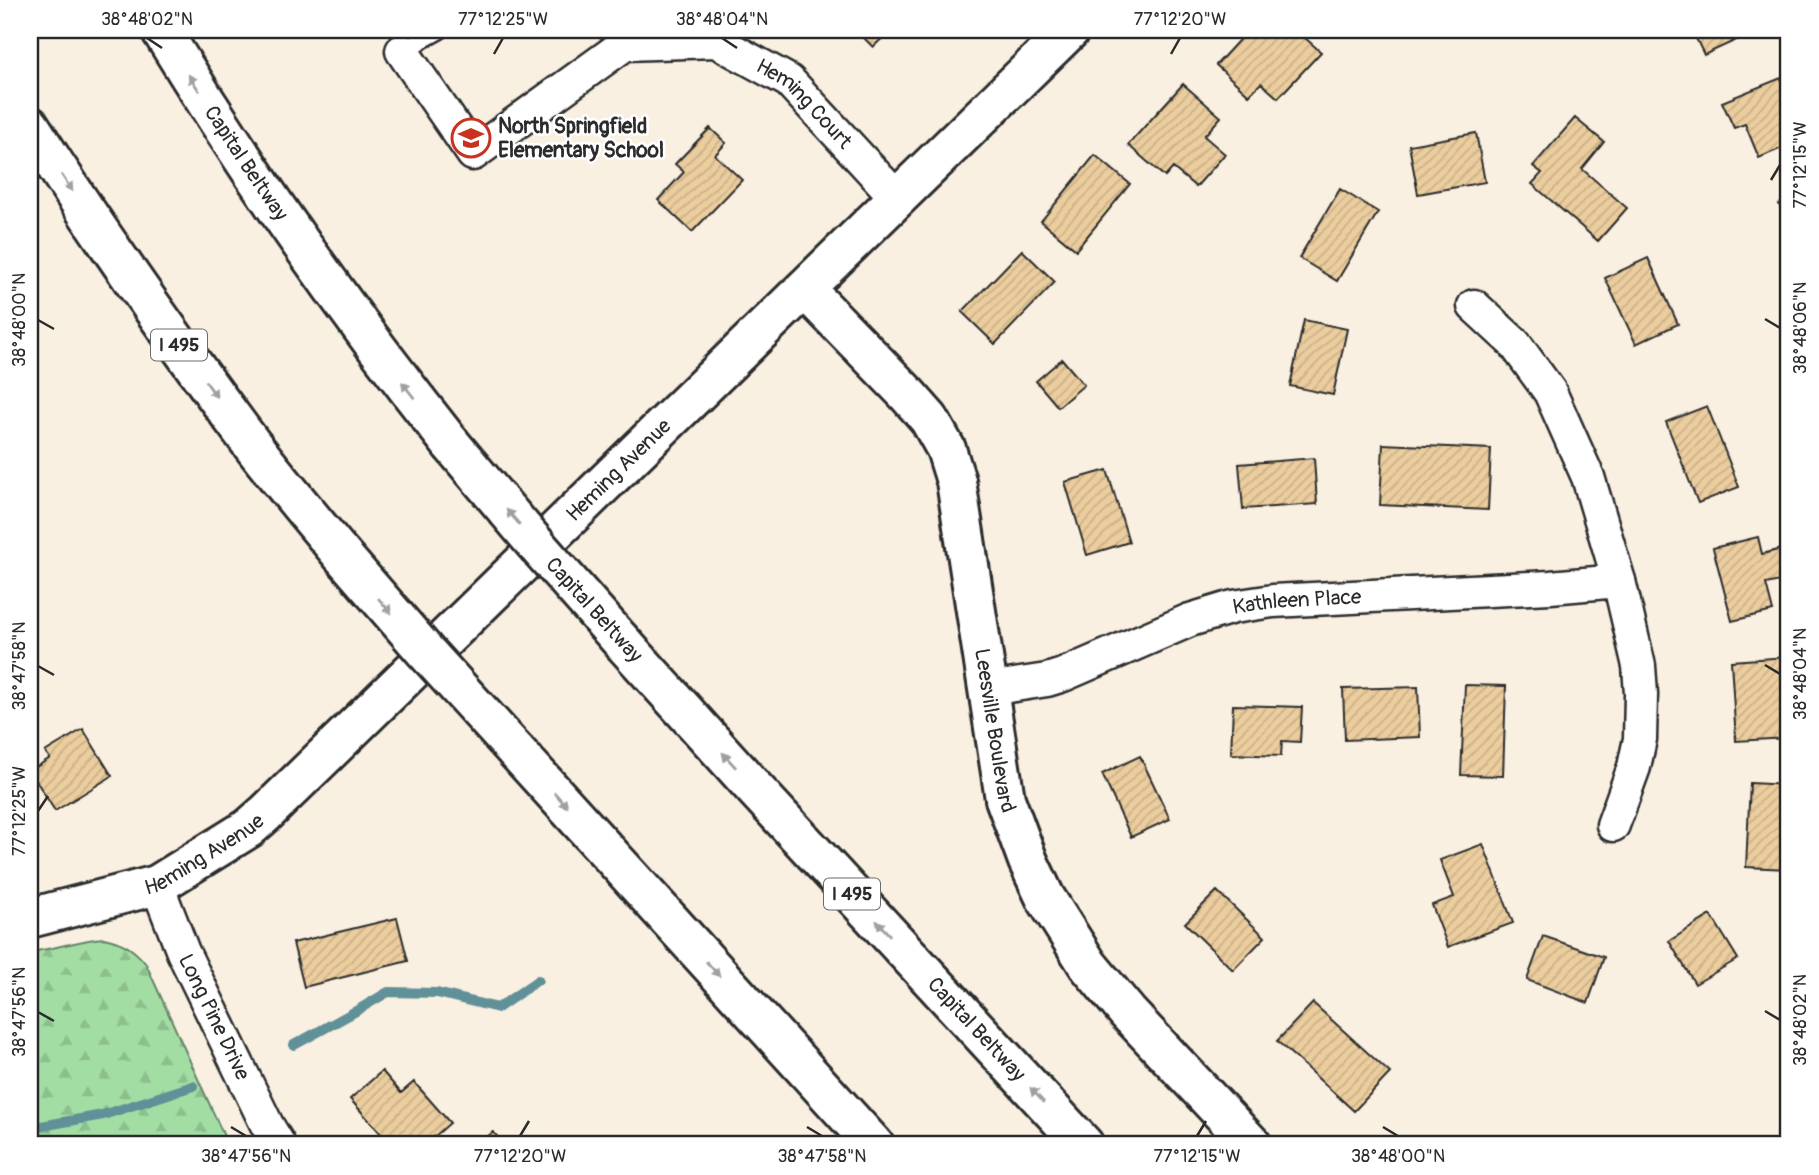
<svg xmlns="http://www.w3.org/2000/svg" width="1819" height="1175" font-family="Pangolin,sans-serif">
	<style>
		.forest { fill: url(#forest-firs); stroke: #668468; stroke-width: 2 }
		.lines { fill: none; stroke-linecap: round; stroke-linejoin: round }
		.stream { stroke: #609098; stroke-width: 10 }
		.building { fill: url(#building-hatch); stroke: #2b2b2b; stroke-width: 2 }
		.lane-casing { stroke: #2b2b2b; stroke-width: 21 }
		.street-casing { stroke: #2b2b2b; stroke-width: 37 }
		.secondary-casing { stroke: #2b2b2b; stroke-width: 44 }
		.highway-casing { stroke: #2b2b2b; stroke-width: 44 }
		.lane { stroke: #fff; stroke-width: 16 }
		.street { stroke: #fff; stroke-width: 32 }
		.secondary { stroke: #fff; stroke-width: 38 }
		.highway { stroke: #fff; stroke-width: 38 }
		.highway-bridge-casing { stroke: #2b2b2b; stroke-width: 44; stroke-linecap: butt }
		.highway-bridge { stroke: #fff; stroke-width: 38 }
		.oneway { fill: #a0a0a0 }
		.ticks { fill: none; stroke: #2b2b2b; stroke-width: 2.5 }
		.labels { text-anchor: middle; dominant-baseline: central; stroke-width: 5; stroke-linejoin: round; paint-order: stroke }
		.shield { fill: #fff; stroke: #6b6b6b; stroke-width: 2 }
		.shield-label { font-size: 19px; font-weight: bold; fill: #2b2b2b }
		.street-label { font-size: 21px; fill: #2b2b2b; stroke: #fff }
		.poi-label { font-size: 21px; font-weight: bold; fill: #2b2b2b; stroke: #fff; text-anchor: start }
		.neatline { fill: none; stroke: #2b2b2b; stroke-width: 2.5 }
		.ticks-label { font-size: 18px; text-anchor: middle; fill: #2b2b2b }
	</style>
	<defs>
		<pattern id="forest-firs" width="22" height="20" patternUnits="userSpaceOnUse" patternTransform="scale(1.75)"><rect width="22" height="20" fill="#a2dea4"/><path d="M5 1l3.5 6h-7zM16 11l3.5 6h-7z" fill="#8cbf8d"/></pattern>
		<pattern id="building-hatch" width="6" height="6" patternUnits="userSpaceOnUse" patternTransform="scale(1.75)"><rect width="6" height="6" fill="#ebcd9e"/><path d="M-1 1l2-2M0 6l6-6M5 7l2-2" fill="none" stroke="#cab088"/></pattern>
	</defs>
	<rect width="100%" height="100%" fill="#f9f0e2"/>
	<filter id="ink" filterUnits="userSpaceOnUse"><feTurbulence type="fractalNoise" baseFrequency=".0143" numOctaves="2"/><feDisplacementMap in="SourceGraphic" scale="14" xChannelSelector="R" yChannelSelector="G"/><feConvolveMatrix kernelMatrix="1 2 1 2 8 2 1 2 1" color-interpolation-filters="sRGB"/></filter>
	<g filter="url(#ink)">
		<path class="forest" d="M104 938C123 942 134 949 146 964L228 1145H30V952C55 949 79 940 104 938Z"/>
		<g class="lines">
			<path class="stream" d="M294 1045 356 1011 388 992 437 993 498 1008 538 980
				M30 1128 103 1115 193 1086"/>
		</g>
		<path class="building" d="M856 30H891L873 47Z
			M1248 30H1296L1321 52 1278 98 1261 83 1249 95 1216 65Z
			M1692 30H1758L1704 55Z
			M1781 78 1789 98V145L1759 158 1745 124 1734 128 1722 102Z
			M1183 84 1221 117 1204 136 1225 154 1196 187 1173 168 1165 177 1128 145Z
			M1575 118 1604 142 1582 169 1627 208 1598 241 1532 184 1542 173 1533 166Z
			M710 128 726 143 715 155 742 180 692 232 658 200 684 172 675 164Z
			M1476 133 1485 182 1418 194 1409 145Z
			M1095 155 1130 184 1076 250 1041 221Z
			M1340 189 1378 212 1337 281 1299 258Z
			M1789 198V223L1779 204Z
			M1022 250 1055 282 995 344 962 312Z
			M1648 258 1678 324 1636 344 1605 278Z
			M1304 320 1347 329 1333 395 1290 386Z
			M1062 359 1084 385 1058 407 1036 381Z
			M1707 406 1739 487 1698 503 1666 422Z
			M1383 444 1491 449 1488 510 1380 505Z
			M1314 458 1317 504 1243 509 1239 464Z
			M1107 470 1129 542 1087 555 1065 482Z
			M1758 537 1762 554 1782 549 1789 579 1766 584 1773 611 1732 621 1713 548Z
			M1789 657V738L1736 741 1731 661Z
			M1465 685 1506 686 1503 776 1461 775Z
			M1418 687 1420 737 1345 740 1343 689Z
			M1233 705 1302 707 1300 742 1282 741 1281 756 1231 754Z
			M83 729 112 776 55 811 30 771 50 758 45 752Z
			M1140 756 1170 819 1131 837 1102 774Z
			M1750 783 1789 785 1788 869 1746 867Z
			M1483 844 1513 923 1448 947 1432 905 1454 897 1440 860Z
			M1217 891 1265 937 1233 970 1185 923Z
			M1711 915 1738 959 1695 984 1669 941Z
			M397 918 408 961 304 987 293 943Z
			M1543 936 1604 957 1588 1003 1527 980Z
			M1313 1003 1390 1073 1354 1111 1277 1041Z
			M382 1071 401 1093 414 1082 450 1123 425 1145H391L350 1099Z
			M493 1132 505 1145H478Z"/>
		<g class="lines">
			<defs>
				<path id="lane" d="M402 51 440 30"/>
				<g id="street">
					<path id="s1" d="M402 51 473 154 625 44 716 41 789 81 897 198"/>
					<path d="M1474 306 1515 344 1550 392 1588 477 1619 581 1639 666 1641 694 1640 739 1634 767 1613 825"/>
					<path id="s2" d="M988 689 1047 680 1063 675 1190 620 1233 607 1273 601 1550 587 1619 581"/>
					<path id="s3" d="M157 885 183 952 267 1125 279 1145"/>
				</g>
				<g id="secondary">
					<path id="s4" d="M805 289 906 393 929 419 946 449 956 481 1005 799 1028 861 1045 897 1088 965 1128 1013 1252 1145"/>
					<path id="s5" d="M30 918 157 885 249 828 266 813 1070 30"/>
				</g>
				<g id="highway">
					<path id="s6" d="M161 30C249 174 346 312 451 444"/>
					<path d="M30 126C99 234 173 339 250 442 279 480 310 517 341 554"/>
					<path id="s7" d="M622 642 754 788 1084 1145"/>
					<path d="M515 750 874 1145"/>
				</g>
			</defs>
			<use href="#lane" class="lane-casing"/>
			<use href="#street" class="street-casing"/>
			<use href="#secondary" class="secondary-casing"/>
			<use href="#highway" class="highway-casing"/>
			<use href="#lane" class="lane"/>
			<use href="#street" class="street"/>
			<use href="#secondary" class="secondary"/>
			<use href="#highway" class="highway"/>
			<defs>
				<path id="highway-bridge" d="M451 444 533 541 622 642
					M341 554 425 651 515 750"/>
			</defs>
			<use href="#highway-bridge" class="highway-bridge-casing"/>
			<use href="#highway-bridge" class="highway-bridge"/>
		</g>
		<defs><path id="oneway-solid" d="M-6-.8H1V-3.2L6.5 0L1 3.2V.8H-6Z" transform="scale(1.75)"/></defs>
		<g class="oneway">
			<use href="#oneway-solid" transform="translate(194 83) rotate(-123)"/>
			<use href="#oneway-solid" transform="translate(67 183) rotate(56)"/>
			<use href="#oneway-solid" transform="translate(211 389) rotate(54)"/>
			<use href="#oneway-solid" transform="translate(408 390) rotate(-128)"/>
			<use href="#oneway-solid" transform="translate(513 517) rotate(-131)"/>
			<use href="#oneway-solid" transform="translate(385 606) rotate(49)"/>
			<use href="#oneway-solid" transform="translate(729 760) rotate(-132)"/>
			<use href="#oneway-solid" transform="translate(561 800) rotate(48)"/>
			<use href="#oneway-solid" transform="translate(883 928) rotate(-133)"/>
			<use href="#oneway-solid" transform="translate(713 969) rotate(48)"/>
			<use href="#oneway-solid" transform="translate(1037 1095) rotate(-133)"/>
		</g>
	</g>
	<path class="ticks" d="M147 38 162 48M722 38 737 48M494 54 503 38M1171 54 1180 38M1771 180 1780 165M1765 319 1780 328M38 320 54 329M1765 665 1780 674M38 666 54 675M38 811 48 796M1765 1011 1780 1020M38 1012 54 1021M231 1127 246 1136M807 1127 822 1136M1383 1127 1398 1136M520 1136 529 1121M1197 1136 1206 1121"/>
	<defs>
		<symbol id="school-ring" viewBox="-11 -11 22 22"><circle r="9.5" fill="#fff" stroke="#c8321e" stroke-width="1.5"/><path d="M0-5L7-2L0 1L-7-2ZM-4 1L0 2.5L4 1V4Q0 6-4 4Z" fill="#c8321e"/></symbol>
	</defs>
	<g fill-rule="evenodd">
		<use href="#school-ring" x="449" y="116" width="44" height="44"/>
	</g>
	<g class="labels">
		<g class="shield">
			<rect x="151" y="329.5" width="56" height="31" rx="5"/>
			<rect x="824" y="878.5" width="56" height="31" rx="5"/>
		</g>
		<g class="shield-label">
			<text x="179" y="345">I 495</text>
			<text x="852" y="894">I 495</text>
		</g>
		<g class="street-label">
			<text stroke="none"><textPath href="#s1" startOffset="513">Heming Court</textPath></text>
			<text stroke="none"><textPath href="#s6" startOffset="158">Capital Beltway</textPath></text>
			<text stroke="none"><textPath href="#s5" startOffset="754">Heming Avenue</textPath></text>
			<text stroke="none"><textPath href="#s2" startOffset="324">Kathleen Place</textPath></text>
			<text transform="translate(594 610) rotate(48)">Capital Beltway</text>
			<text stroke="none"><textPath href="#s4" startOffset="500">Leesville Boulevard</textPath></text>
			<text stroke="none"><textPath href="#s5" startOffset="187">Heming Avenue</textPath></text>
			<text stroke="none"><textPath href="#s3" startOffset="144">Long Pine Drive</textPath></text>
			<text stroke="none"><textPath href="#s7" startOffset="525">Capital Beltway</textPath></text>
		</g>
		<g class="poi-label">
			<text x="498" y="126">North Springfield<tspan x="498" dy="24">Elementary School</tspan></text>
		</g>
	</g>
	<rect width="1819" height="1175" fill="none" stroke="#fff" stroke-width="77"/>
	<rect x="38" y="38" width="1742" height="1098" class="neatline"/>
	<g class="ticks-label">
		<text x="147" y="25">38°48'02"N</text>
		<text x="503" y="25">77°12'25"W</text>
		<text x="722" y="25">38°48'04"N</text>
		<text x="1180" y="25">77°12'20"W</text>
		<text transform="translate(1800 165) rotate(-90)" y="6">77°12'15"W</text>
		<text transform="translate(19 320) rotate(-90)" y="6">38°48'00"N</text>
		<text transform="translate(1800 328) rotate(-90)" y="6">38°48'06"N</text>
		<text transform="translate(19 666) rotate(-90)" y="6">38°47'58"N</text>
		<text transform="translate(1800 674) rotate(-90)" y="6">38°48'04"N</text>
		<text transform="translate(19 811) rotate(-90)" y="6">77°12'25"W</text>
		<text transform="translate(19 1012) rotate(-90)" y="6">38°47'56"N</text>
		<text transform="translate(1800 1020) rotate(-90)" y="6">38°48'02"N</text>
		<text x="246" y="1162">38°47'56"N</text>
		<text x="520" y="1162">77°12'20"W</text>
		<text x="822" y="1162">38°47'58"N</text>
		<text x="1197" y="1162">77°12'15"W</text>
		<text x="1398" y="1162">38°48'00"N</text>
	</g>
</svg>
